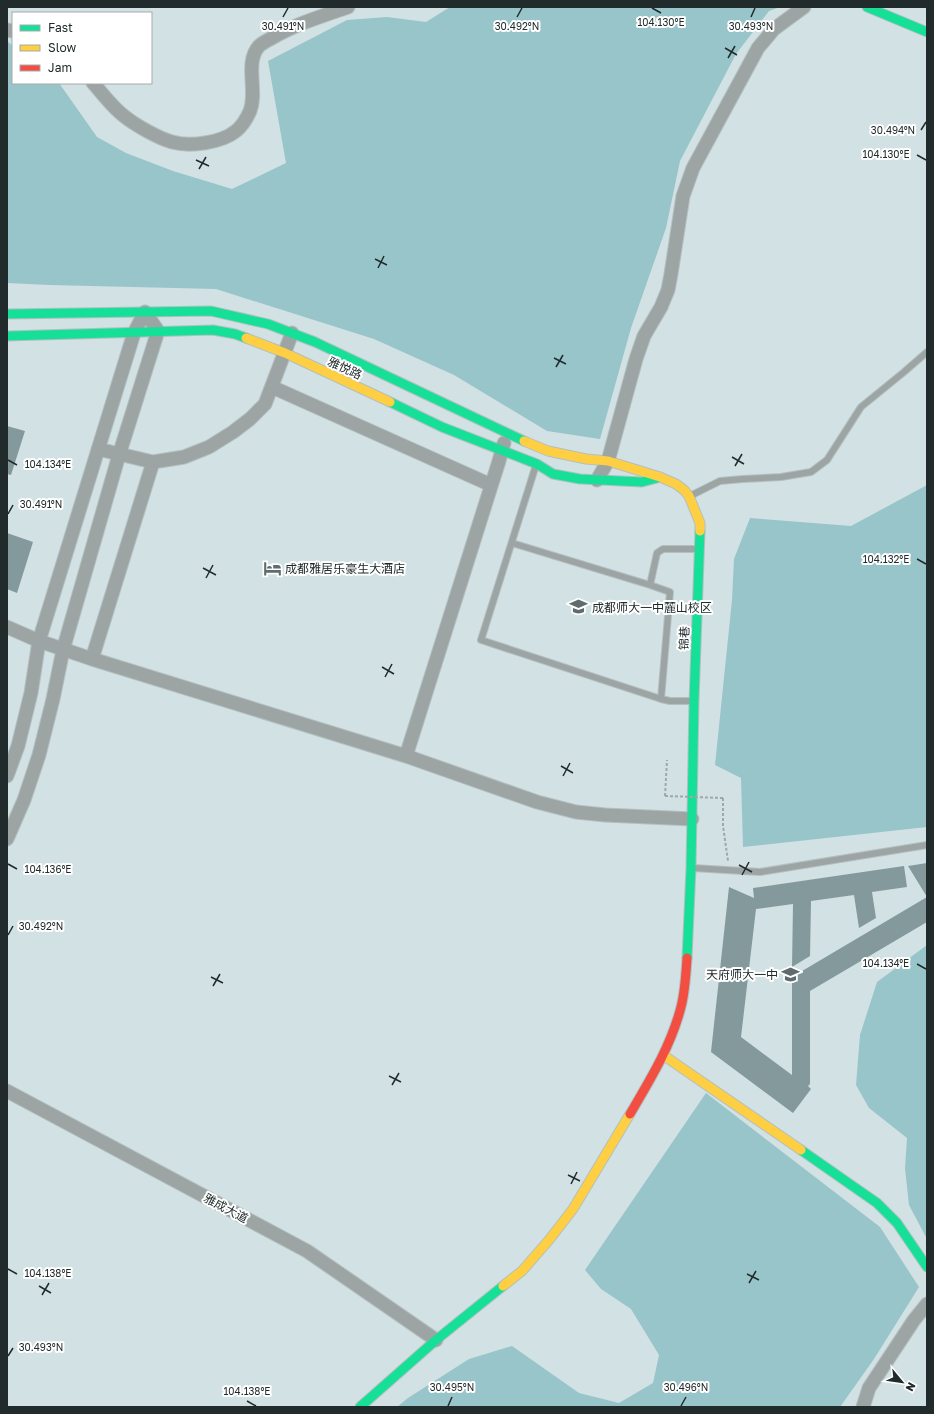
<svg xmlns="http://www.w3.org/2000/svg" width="934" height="1414" font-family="'Golos Text','Noto Sans SC',sans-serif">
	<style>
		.forest { fill: #98c5c9 }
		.building { fill: #84999c }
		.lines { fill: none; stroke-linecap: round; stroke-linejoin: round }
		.lane-casing { stroke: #b4bfc0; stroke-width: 8 }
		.street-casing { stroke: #b4bfc0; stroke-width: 15 }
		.fast-casing { stroke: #b4bfc0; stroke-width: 11 }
		.slow-casing { stroke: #b4bfc0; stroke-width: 11 }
		.jam-casing { stroke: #b4bfc0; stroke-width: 11 }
		.path { stroke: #9fa7a8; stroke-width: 2; stroke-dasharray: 3 2; stroke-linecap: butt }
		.lane { stroke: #9ca4a4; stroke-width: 6 }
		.street { stroke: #9ca4a4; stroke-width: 13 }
		.fast { stroke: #16e098; stroke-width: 9 }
		.slow { stroke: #ffcf43; stroke-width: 9 }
		.jam { stroke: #f24e42; stroke-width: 9 }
		.path-bridge { stroke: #9fa7a8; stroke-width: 2; stroke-dasharray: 3 2; stroke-linecap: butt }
		.ticks { fill: none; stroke: #212b2c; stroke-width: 1.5 }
		.labels { text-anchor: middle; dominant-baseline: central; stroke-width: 4; stroke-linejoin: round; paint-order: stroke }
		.street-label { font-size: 12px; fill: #212b2c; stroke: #fff }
		.poi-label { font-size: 12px; fill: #212b2c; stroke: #fff; text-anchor: start }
		.ticks-label { font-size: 10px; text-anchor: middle; fill: #212b2c; stroke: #fff; stroke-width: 4; stroke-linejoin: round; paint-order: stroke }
	</style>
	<rect width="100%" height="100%" fill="#d2e1e3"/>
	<path class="forest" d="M450 7H780L769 11 736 54 680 161 666 228 631 328 600 439 547 431 454 375 374 339 216 289 50 285 7 283V41L13 46V83H59L97 137 126 153 173 171 232 189 286 163 268 61 347 20 387 17 426 22Z
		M927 485V827L743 847 741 778 715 765 732 600 734 559 750 518 851 526Z
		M927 945V1239L909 1205 905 1168 907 1138 869 1108 856 1085 860 1035 877 982Z
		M706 1093 880 1227 919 1287 874 1359 840 1407H397L408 1398 469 1359 512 1346 579 1393 619 1403 653 1383 659 1355 631 1309 601 1289 585 1270Z"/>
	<path class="building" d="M7 426 25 431 11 475 7 474Z
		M7 533 33 542 17 593 7 589Z
		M927 863V922L810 991V1084L808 1086 811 1089 793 1113 711 1052 729 887 754 898 753 888 904 866 907 887 872 892 876 918 859 928 854 895 811 901 810 956 792 967 793 904 756 909 741 1037 792 1075V977L927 897 908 866Z"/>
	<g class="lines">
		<defs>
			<path id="lane" d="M536 465 481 640 661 699 670 701H692
				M690 496 720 481 743 479 781 477 811 472 827 460 861 407 904 372 927 352
				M512 543 650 585 657 553 663 549H698
				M650 585 670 592 661 699
				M693 868 760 872 927 845"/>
			<path id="street" d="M7 30 13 31
				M93 83C102 93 113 108 124 116 135 125 158 138 172 142 190 147 221 143 236 131 242 126 247 118 250 111 258 91 244 63 259 46 262 43 268 40 272 38 296 24 322 16 348 7
				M272 387 491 485
				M98 449 153 462 184 457 209 447 233 432 250 419 265 404 292 333
				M597 480 608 461 636 359 644 336 661 307 668 290 671 274 683 196 693 168 758 48 774 29 804 7
				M7 627 39 641 92 659 406 756 537 802 576 812 605 815 692 819
				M92 659 153 462
				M406 756 499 461 504 443
				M7 776 18 746 31 693 39 641 134 333 145 312 158 331 119 455 63 650 53 699 39 755 24 800 7 839
				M7 1091 307 1251 436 1340
				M863 1407 869 1388 914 1320 927 1304"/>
			<path id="fast" d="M867 7 927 32
				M7 314 211 311 268 324 315 342 524 441
				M7 336 213 330 235 334 246 338
				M390 402 442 427 537 464 553 474 580 479 642 482 657 478
				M687 958 691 868 694 701 700 531
				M801 1150 877 1203 897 1223 927 1267
				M360 1407 436 1340 503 1286"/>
			<path id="slow" d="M246 338 285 353 390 402
				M524 441 548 451 586 459 608 461 660 477 676 484 684 490 689 496 700 523V531
				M663 1055 801 1150
				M503 1286 522 1271 549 1240 573 1209 630 1114"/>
			<path id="jam" d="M630 1114C650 1080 671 1046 681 1007 685 992 686 974 687 958"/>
		</defs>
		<use href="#lane" class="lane-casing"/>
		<use href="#street" class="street-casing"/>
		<use href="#fast" class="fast-casing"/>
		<use href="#slow" class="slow-casing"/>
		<use href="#jam" class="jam-casing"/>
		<path class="path" d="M665 796 667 760
			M723 798V826L728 861"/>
		<use href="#lane" class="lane"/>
		<use href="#street" class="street"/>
		<use href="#fast" class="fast"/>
		<use href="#slow" class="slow"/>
		<use href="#jam" class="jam"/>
		<path class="path-bridge" d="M665 796 723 798"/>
	</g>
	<path class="ticks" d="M652 8 661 13M283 17 288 8M517 17 522 8M751 17 755 8M725 48 737 55M728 58 735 46M921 130 926 122M917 155 926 160M196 160 209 166M199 169 206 157M375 259 387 265M378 268 384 256M554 358 566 364M556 367 563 355M732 457 744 464M8 460 17 465M735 466 742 454M8 514 13 505M917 559 926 564M203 568 216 575M206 578 213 565M382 667 394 674M385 677 392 664M561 766 573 773M563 776 570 763M8 864 17 869M739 865 752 872M742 875 749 862M8 935 13 926M917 964 926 969M211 977 223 983M213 986 220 974M389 1076 401 1082M392 1085 399 1073M568 1175 580 1181M571 1184 577 1172M8 1269 17 1274M747 1274 759 1280M749 1283 756 1271M39 1286 51 1293M42 1295 49 1283M8 1356 13 1348M247 1401 256 1406M448 1406 452 1397M681 1406 686 1397"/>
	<defs>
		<symbol id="hotel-bare" viewBox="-9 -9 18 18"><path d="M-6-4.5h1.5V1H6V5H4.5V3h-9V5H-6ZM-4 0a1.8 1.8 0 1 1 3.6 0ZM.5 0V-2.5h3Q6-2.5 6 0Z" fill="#5f6b6c" stroke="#fff" stroke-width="2.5" paint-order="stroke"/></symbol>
		<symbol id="school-bare" viewBox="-9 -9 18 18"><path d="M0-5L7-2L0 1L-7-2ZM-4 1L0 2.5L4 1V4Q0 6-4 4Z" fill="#5f6b6c" stroke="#fff" stroke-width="2.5" paint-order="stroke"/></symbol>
	</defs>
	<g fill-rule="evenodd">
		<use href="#hotel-bare" x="260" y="556" width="25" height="25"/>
		<use href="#school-bare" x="566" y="594" width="25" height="25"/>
		<use href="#school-bare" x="778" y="962" width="25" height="25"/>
	</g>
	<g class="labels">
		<g class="street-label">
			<text transform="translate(345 368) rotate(25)">雅悦路</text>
			<text transform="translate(684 638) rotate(-88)">锦巷</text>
			<text transform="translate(226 1208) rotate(28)">雅成大道</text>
		</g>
		<g class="poi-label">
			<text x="285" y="568">成都雅居乐豪生大酒店</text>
			<text x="592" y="607">成都师大一中麓山校区</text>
			<text x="778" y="974" text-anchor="end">天府师大一中</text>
		</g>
	</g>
	<g class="ticks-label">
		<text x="661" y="26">104.130°E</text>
		<text x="283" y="30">30.491°N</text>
		<text x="517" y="30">30.492°N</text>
		<text x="751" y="30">30.493°N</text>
		<text x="893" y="134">30.494°N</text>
		<text x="886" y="158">104.130°E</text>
		<text x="48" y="468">104.134°E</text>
		<text x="41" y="508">30.491°N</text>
		<text x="886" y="563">104.132°E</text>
		<text x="48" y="873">104.136°E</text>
		<text x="41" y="930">30.492°N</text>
		<text x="886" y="967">104.134°E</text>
		<text x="48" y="1277">104.138°E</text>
		<text x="41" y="1351">30.493°N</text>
		<text x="452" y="1391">30.495°N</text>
		<text x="686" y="1391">30.496°N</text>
		<text x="247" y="1395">104.138°E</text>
	</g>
	<rect width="934" height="1414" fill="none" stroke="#212b2c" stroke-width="16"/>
	<rect x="12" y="12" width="140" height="72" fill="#ffffff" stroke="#a6aaab"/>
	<rect x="20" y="25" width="20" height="6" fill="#16e098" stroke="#a6aaab"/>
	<text x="48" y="32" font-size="12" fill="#212b2c">Fast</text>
	<rect x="20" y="45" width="20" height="6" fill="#ffcf43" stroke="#a6aaab"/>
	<text x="48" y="52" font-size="12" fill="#212b2c">Slow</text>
	<rect x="20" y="65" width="20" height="6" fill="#f24e42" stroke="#a6aaab"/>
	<text x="48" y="72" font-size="12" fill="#212b2c">Jam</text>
	<g transform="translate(902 1382) rotate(119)" stroke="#ffffff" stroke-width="3" paint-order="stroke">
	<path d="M0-3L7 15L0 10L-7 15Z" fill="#212b2c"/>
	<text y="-6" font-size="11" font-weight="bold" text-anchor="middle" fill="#212b2c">N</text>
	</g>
</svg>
